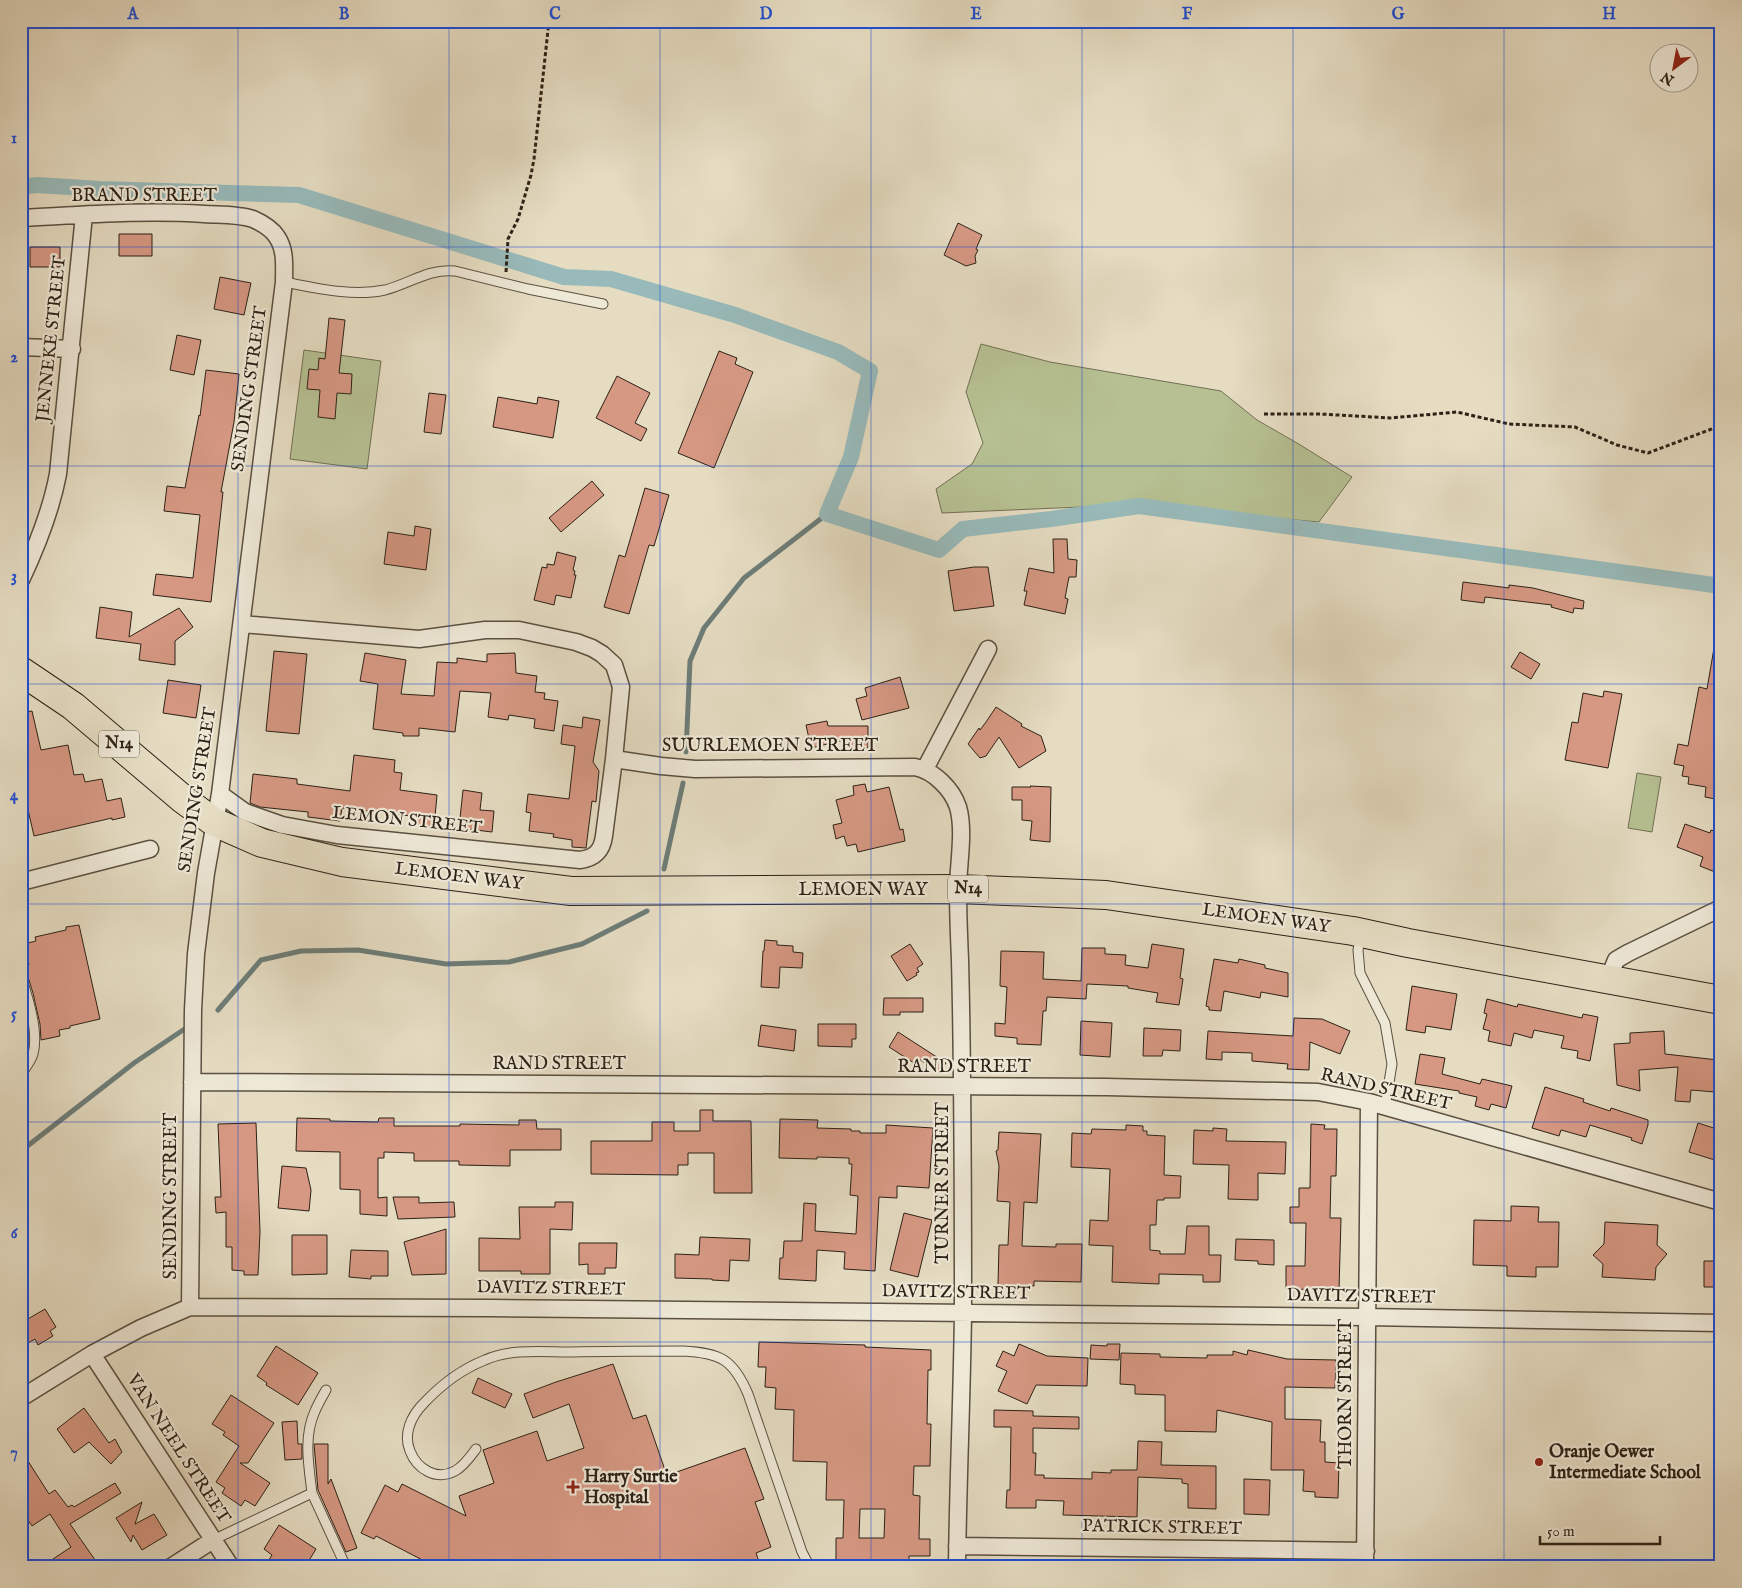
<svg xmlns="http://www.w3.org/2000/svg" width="1742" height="1588" font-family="'IM FELL English',serif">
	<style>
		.green { fill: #b6c092; stroke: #727054 }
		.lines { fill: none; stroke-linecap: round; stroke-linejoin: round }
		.stream { stroke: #6d7d78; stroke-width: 5 }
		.canal { stroke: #98baba; stroke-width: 16 }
		.building { fill: #d69883; stroke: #2d2116; fill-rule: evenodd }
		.service-casing { stroke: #5b5041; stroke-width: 11 }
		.minor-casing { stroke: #5b5041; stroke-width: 19 }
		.trunk-casing { stroke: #2d2116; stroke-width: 30 }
		.path { stroke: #2d2116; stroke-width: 3; stroke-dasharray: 4 2.5; stroke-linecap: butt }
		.service { stroke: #eee8d7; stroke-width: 9 }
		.minor { stroke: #eee8d7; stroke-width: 16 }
		.trunk { stroke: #e5dcc2; stroke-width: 28 }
		.grid { fill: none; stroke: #1d4ed8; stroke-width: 1; stroke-opacity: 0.55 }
		.poi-dot { fill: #8f2418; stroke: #eee8d7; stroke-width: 2 }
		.labels { text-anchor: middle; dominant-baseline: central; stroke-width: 4.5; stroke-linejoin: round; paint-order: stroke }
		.shield { fill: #eee8d7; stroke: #675d50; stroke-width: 1 }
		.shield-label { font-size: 16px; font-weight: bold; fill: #2d2116 }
		.street-label { font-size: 18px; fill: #2d2116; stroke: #eee8d7 }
		.poi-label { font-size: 18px; font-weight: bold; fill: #2d2116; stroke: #eee8d7; text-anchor: start }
		.neatline { fill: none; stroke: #1d4ed8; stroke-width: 2 }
		.grid-label { font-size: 16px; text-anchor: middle; font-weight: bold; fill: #1d4ed8 }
	</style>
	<rect width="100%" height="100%" fill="#e5dcc2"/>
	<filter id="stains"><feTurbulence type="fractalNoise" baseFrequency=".004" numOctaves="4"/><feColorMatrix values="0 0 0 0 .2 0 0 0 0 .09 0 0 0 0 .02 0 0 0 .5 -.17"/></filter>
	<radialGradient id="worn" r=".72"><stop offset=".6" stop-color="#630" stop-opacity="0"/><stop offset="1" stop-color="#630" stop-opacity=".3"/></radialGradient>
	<path class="green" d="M981 344 1050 362 1221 391 1257 420 1297 443 1352 477 1319 522 1127 505 942 513 936 489 972 464 983 443 966 392Z
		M304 350 381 361 367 469 290 459Z
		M1637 773 1661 777 1652 832 1628 828Z"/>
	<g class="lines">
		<path class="stream" d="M686 752 690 661 704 628 744 578 827 514
			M664 869 683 783
			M218 1010 261 960 301 951 358 950 446 964 509 962 582 944 647 911
			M21 1151 134 1063 189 1026"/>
		<path class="canal" d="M21 187 37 185 100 189 299 195 564 277 611 279 735 315 838 352 870 371 851 457 827 514 939 550 963 529 1051 519 1139 506 1721 586"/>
	</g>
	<path class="building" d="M958 223 982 235 976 249 978 250 975 256 976 263 966 266 944 255Z
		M119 234H152V256H119Z
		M30 247H60V267H30Z
		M220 277 251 283 244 315 214 309Z
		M329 318 345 320 339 373 352 374 351 394 337 393 335 419 318 417 320 390 307 389 309 369 318 370 319 358 325 359Z
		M177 335 201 340 194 375 170 370Z
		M719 351 737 358 735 364 753 372 714 468 678 453Z
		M206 370 239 374 234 422 221 492H223L211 602 153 595 156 574 193 578 200 515 164 511 167 486 185 488 199 415 200 416Z
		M617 376 650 393 635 423 647 429 641 441 596 418Z
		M429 393 446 395 441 434 424 432Z
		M498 397 537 404 538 397 559 401 553 438 493 427Z
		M592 481 604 495 561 532 549 518Z
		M645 488 669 495 654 546 649 545 629 614 604 607 619 555 625 557Z
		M415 526 431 529 426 570 384 564 388 532 414 536Z
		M1053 539H1067L1068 559 1077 560 1076 577H1069L1065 598 1068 599 1065 614 1024 605 1027 591H1024L1029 568 1054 573Z
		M557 552 576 557 573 570 575 571 574 575H576L571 598 556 595 554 605 534 600 542 567 547 568V564L554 565Z
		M974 567H988L994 606 954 611 948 571Z
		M1463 582 1509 588V585L1533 588 1584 601 1583 609 1574 608 1573 613 1551 607 1552 605 1485 597 1484 603 1461 600Z
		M100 607 132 612 129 637 179 608 193 627 175 641V665L139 660 141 644 96 638Z
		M1714 648 1721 649V800L1705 797 1706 787 1688 784 1689 777 1682 776 1684 766 1674 764 1678 744 1688 746 1699 687 1707 689Z
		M274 651 307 654 299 734 266 731Z
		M1520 652 1540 664 1531 679 1511 667Z
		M365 653 406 660 401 694 434 696 437 662 457 663V658L487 662V654L515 653 516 673 537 676 535 692 545 693 544 699 558 701 554 731 534 728 535 719 509 715 508 720 488 717 491 693 460 691 455 732 419 728V736H403V733L373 729 378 684 360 681Z
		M900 677 909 708 862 720 856 699 867 696 865 688Z
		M168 680 201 685 196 718 163 713Z
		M1604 691 1622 694 1608 768 1565 760 1572 722 1578 723 1583 693 1603 697Z
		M996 707 1022 724 1021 726 1041 736 1046 751 1019 768 999 737 986 756 980 758 968 744 979 728 980 730 986 722Z
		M32 711 41 750 68 745 74 775 83 774 85 782 102 779 107 801 121 798 125 817 112 820V818L34 836 21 779V713Z
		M583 717 600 720 593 762 599 771 596 802 592 801 586 848 572 847V840L553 837 554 834 529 831 531 813 526 812 528 794 569 799 575 746 561 744 563 725 582 728Z
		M827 721 828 726H868V748H844V740L811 748 806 725Z
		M354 755 395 760 394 772 402 773 400 790 437 795 434 827 410 824 411 816 342 808 340 821 308 817V812L260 807 250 803 253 774 297 779V784L350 791Z
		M865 784 867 792 889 787 900 830 903 829 905 841 858 852 856 844 847 846 844 836 836 839 833 825 842 823 836 800 854 795 853 786Z
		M1030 786 1051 787 1050 842 1030 840 1032 821 1022 820V800H1012V787H1031Z
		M463 790 482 793 480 810 494 811 492 832 459 828Z
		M1685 824 1710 833 1711 830 1721 833V858L1715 872 1700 866 1703 857 1677 847Z
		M79 925 100 1019 70 1026V1028L59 1030 60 1036 41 1040 40 1024 33 993 27 974 21 970V966L29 965 24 944 36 941 35 937 66 930V927Z
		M765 940 777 941V945L793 946V952L803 953 802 968 780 967 779 988 761 987 763 951H764Z
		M910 944 923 964 917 968 919 972 916 973 917 975 907 981 891 956Z
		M1152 944 1184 949 1180 978 1183 979 1179 1005 1156 1002 1158 993 1128 988V986L1087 984 1086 999 1047 997 1046 1011H1043L1041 1045 1017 1044V1038L995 1036V1023L1005 1024 1007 987 1000 986 1001 951 1044 952 1043 979 1081 981 1082 948H1105V954L1126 955 1125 965 1148 968Z
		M1214 959 1238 963 1239 959 1265 965V968L1288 973V997L1261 992 1260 998 1224 991 1221 1011 1209 1010V1007L1206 1006Z
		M1412 986 1457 994 1451 1030 1426 1026 1425 1033 1406 1030Z
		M21 998 28 1036V1043L21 1044Z
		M884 998H923V1012H900V1015H883Z
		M1487 999 1517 1007 1518 1004 1582 1018 1583 1014 1598 1017 1590 1061 1577 1058 1578 1051 1561 1048 1564 1036 1534 1030 1532 1038 1514 1033 1511 1046 1488 1041 1490 1031 1483 1029 1487 1014 1484 1013Z
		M1294 1018 1322 1019 1350 1031 1340 1054 1310 1042 1309 1070 1287 1069 1288 1064 1252 1061V1053L1222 1052V1060L1206 1059 1208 1031 1293 1036Z
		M1081 1021 1112 1023 1110 1057 1080 1055Z
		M818 1024H856V1039H852V1047L818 1046Z
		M761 1025 796 1030 794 1051 758 1046Z
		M1144 1028 1181 1030 1180 1051 1163 1050 1162 1056H1143Z
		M1664 1031 1665 1054 1718 1060 1715 1092 1691 1090 1690 1102 1675 1101 1678 1067 1639 1070 1640 1091 1617 1085 1614 1044 1630 1043V1033Z
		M898 1032 946 1063 940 1072 917 1058 914 1063 889 1047Z
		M1420 1054 1445 1058 1442 1074 1480 1084 1482 1079 1512 1086 1506 1108 1491 1104 1489 1110 1475 1106 1477 1097 1459 1093V1091L1415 1084Z
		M1545 1087 1584 1099 1583 1102 1610 1111 1611 1108 1648 1120V1125L1642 1144 1631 1140 1632 1138 1590 1125 1586 1137 1561 1130 1559 1136 1532 1128Z
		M700 1110H713V1121H751L752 1193H714V1153H688V1165H678V1175L591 1174V1141H652V1122H674V1131H700Z
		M297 1118 330 1119V1121L378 1122 379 1118H394V1126H460V1124L519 1125V1120H536L537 1129H561V1150H510V1166L459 1165V1161H414V1153L384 1152V1158H378V1198L387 1197V1216L360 1214V1190L340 1189V1152L296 1151Z
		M780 1119 818 1120 817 1128 851 1129V1131H860V1133H886V1125L933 1128 929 1188 897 1186V1198L879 1197 875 1271 844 1269 845 1252 817 1250 816 1281 779 1279 780 1258H783L784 1241H802L804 1203 816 1204 815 1231 856 1234 858 1196 850 1195 852 1164H849V1158L817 1157V1159L779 1158Z
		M256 1123 260 1232 258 1275H244V1271L232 1270V1247H226V1212L216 1213 215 1197H221L218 1124Z
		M1698 1123 1720 1130 1717 1142 1721 1143V1154L1718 1161 1689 1152Z
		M1311 1124 1325 1125 1324 1129H1337L1336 1176H1331L1330 1218H1341L1339 1290 1286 1289V1266H1305L1306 1223H1290V1207H1299V1188H1310Z
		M1126 1125 1143 1126V1131H1147V1135L1165 1136 1164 1175 1181 1176 1180 1198H1164V1200H1157L1156 1225H1150V1250L1160 1251V1254H1185L1187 1226H1209V1255H1221L1220 1282H1203V1275L1159 1274V1284L1112 1282 1113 1246 1089 1245 1090 1220 1108 1221 1110 1169 1071 1167 1072 1133 1091 1134 1092 1129 1126 1130Z
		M1213 1128 1227 1129 1226 1141 1286 1142 1285 1174 1258 1173V1200L1228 1199 1229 1165 1193 1164 1194 1130 1213 1131Z
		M999 1132 1041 1134 1037 1203 1024 1202 1022 1246 1056 1247V1244H1082L1081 1282 1034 1281V1286L998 1285 999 1245H1008L1010 1202 997 1201 999 1166 996 1151 998 1150Z
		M282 1166 306 1168 311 1190 309 1211 278 1208Z
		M393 1197H419V1203L454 1202 455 1217 398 1219Z
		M555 1202H573L572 1230 550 1229V1274H521V1271H479V1238L520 1239 519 1207H555Z
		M1511 1206 1539 1207 1538 1222H1559L1558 1267H1536V1277L1507 1276V1266L1473 1265 1474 1220 1511 1221Z
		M904 1213 932 1220 918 1277 890 1270Z
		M1605 1222 1658 1225 1657 1245 1667 1254 1656 1267 1655 1280 1602 1277 1603 1264 1593 1255 1604 1244Z
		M446 1229V1274L412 1275 404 1242Z
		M292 1235H327V1274L292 1275Z
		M700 1237 750 1239 749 1261 730 1260 729 1281 712 1280V1279L675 1278V1254L699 1255Z
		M1236 1239 1274 1240V1265L1258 1264V1261L1235 1260Z
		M579 1243H617L616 1268H605V1274H588V1264L579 1265Z
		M351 1250 388 1251V1276H371V1279L349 1277Z
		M1704 1261H1721V1287H1704Z
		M45 1309 56 1327 50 1331 53 1336 38 1345 35 1339 21 1347V1323Z
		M759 1342 865 1345V1347L931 1350V1370H928L927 1424H931L930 1466H914L913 1495 920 1496 919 1539H930V1556H909V1567H836V1538H843L844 1500H826L827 1462 793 1461 794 1410 775 1409 776 1388 765 1387 766 1367H758ZM860 1509H885L884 1538H859Z
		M1019 1344 1047 1356 1088 1358 1087 1386 1036 1385 1027 1404 998 1391 1007 1371 996 1366 1003 1351 1014 1356Z
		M1107 1344H1120L1119 1360 1090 1359 1091 1345 1107 1346Z
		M276 1346 318 1373 298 1405 266 1385 267 1383 257 1376Z
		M1248 1350 1287 1359 1336 1360 1335 1388 1285 1387V1419L1321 1420 1320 1442H1325V1462L1339 1463 1338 1498 1315 1497V1492L1303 1491 1304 1470H1271L1272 1422 1217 1410 1216 1432 1165 1431V1395L1135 1394V1385L1120 1384 1121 1353 1160 1354V1357L1207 1358V1355H1233V1351L1247 1355Z
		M613 1364 633 1419 646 1415 665 1470 669 1468 671 1474 745 1448 764 1499 755 1502 771 1547 756 1553 761 1567H436L376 1536 374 1539 361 1533 385 1485 398 1492 402 1484 466 1516 459 1496 494 1483 483 1450 537 1431 547 1461 584 1448 569 1404 533 1418 524 1394 556 1382Z
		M478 1378 512 1394 505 1408 472 1393Z
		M231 1395 274 1423 248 1463H240L270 1483 255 1506 245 1500 241 1506 222 1493 225 1488 216 1482 239 1446 223 1435 225 1432 212 1424Z
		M84 1408 109 1443 115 1439 122 1452 111 1464 89 1442 74 1453 57 1429Z
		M994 1410 1033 1411V1416L1079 1417V1429L1033 1428V1453H1036L1035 1475H1044V1478L1092 1479V1472L1111 1473V1470H1137L1138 1441 1162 1442 1161 1465 1216 1466V1509L1188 1508V1484L1182 1483V1479L1138 1477 1137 1517 1063 1515 1064 1501 1036 1500V1508H1006L1007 1490H1010L1011 1427H994Z
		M297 1421 298 1444H302V1459L285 1460 282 1422Z
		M314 1444H328V1484L331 1479 357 1548 346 1552 318 1490Z
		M21 1450 49 1494 55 1490 68 1507 72 1505 74 1507 115 1483 121 1493 70 1524 100 1567H41L71 1547 50 1514 32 1526 21 1510Z
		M1244 1479 1270 1480 1269 1515 1244 1514Z
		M142 1502 135 1524 154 1514 167 1535 142 1550 133 1535 131 1542 116 1518Z
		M279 1525 316 1549 305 1567H280L269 1560 272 1555 264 1549Z"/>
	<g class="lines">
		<defs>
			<path id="service" d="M284 282C316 288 352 297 385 290 409 284 429 268 455 271L528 289 603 304
				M1361 934 1358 950 1360 973 1385 1023 1392 1064 1385 1107
				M21 976C28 998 39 1032 33 1054 31 1061 25 1068 21 1075
				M476 1449C470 1457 464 1466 455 1471 436 1481 417 1469 410 1451 403 1434 411 1416 424 1403 441 1385 462 1369 485 1360 512 1348 544 1352 572 1352 609 1351 646 1351 683 1351 720 1353 733 1359 748 1394L802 1552 810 1567
				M312 1493 346 1567
				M213 1540 312 1493C309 1467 303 1437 315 1411 318 1404 322 1397 326 1390"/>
			<path id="minor" d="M21 218C82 215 143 210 204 214 220 215 238 214 253 219 262 223 272 229 277 237 286 250 284 267 284 282L220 794 206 873 196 954 193 1010 190 1307
				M21 347 72 349
				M21 580C37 546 51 511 58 474L84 215
				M614 759 661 766 695 769 915 767C934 771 952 789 958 807 965 831 958 865 958 890 958 913 959 937 960 960 963 1077 963 1194 963 1311 962 1396 958 1481 957 1567
				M925 769 988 649
				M220 794 245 812 282 825 337 835 580 860C595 858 602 851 604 836L614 759 621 687 614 665 602 654 592 648 576 642 519 630H485L419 639 242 624
				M21 882 150 849
				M1608 980 1616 960 1628 953 1721 908
				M192 1082 1107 1087 1318 1092 1369 1102 1721 1202
				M92 1354 231 1567
				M21 1398 92 1354 141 1328 190 1307 491 1308 1366 1317 1721 1323
				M957 1546 1366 1551
				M171 1567 213 1540
				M1365 1567 1369 1102"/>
			<path id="trunk" d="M21 671 73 706 184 800 214 822 262 843 342 862 571 891 958 889 1106 895 1353 931 1408 943 1721 1000"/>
		</defs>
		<use href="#service" class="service-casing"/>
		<use href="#minor" class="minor-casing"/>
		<use href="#trunk" class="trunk-casing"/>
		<path class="path" d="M506 272 508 239 518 219 531 175 534 159 549 21
			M1264 414H1320L1390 418 1457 412 1509 424 1575 427 1617 445 1648 453 1717 427 1721 429"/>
		<use href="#service" class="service"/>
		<use href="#minor" class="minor"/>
		<use href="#trunk" class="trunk"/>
	</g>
	<path class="grid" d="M238 21V1567M449 21V1567M660 21V1567M871 21V1567M1082 21V1567M1293 21V1567M1504 21V1567M21 247H1721M21 466H1721M21 684H1721M21 904H1721M21 1122H1721M21 1342H1721"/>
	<g class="poi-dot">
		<circle cx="1539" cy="1462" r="5"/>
		<path d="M570.5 1479.5h5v5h5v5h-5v5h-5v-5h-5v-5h5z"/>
	</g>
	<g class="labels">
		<g class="shield">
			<rect x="99" y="730.5" width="40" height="27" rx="4"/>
			<rect x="948" y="875.5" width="40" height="27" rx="4"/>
		</g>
		<g class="shield-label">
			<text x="119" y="744">N14</text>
			<text x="968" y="889">N14</text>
		</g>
		<g class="street-label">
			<text x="144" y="196">BRAND STREET</text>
			<text transform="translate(52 339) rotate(-84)">JENNEKE STREET</text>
			<text transform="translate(250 389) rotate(-82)">SENDING STREET</text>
			<text x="770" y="746">SUURLEMOEN STREET</text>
			<text transform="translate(198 790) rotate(-81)">SENDING STREET</text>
			<text transform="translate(407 821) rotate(6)">LEMON STREET</text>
			<text transform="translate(459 877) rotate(7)">LEMOEN WAY</text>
			<text x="863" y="890">LEMOEN WAY</text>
			<text transform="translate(1266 919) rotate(8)">LEMOEN WAY</text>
			<text x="559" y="1064">RAND STREET</text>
			<text x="964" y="1067">RAND STREET</text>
			<text transform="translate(1386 1090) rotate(13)">RAND STREET</text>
			<text transform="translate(943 1183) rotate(-90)">TURNER STREET</text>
			<text transform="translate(171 1196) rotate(-90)">SENDING STREET</text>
			<text transform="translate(551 1289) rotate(1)">DAVITZ STREET</text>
			<text transform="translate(956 1293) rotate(1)">DAVITZ STREET</text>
			<text transform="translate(1361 1297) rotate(1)">DAVITZ STREET</text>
			<text transform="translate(1346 1394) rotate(-90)">THORN STREET</text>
			<text transform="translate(178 1449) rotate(57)">VAN NEEL STREET</text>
			<text transform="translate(1162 1528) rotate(1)">PATRICK STREET</text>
		</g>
		<g class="poi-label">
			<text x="1549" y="1452">Oranje Oewer<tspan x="1549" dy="21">Intermediate School</tspan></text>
			<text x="584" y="1477">Harry Surtie<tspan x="584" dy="21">Hospital</tspan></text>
		</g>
	</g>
	<rect width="1742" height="1588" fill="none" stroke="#e5dcc2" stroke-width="55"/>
	<g transform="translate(1674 68) rotate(212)"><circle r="24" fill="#eee8d7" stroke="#a1988a"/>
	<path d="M0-4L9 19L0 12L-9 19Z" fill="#8f2418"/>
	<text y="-8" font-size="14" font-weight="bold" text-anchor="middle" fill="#2d2116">N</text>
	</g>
	<path d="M1540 1536v8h120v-8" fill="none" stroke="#2d2116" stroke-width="2.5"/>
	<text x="1547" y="1536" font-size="15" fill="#2d2116" stroke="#eee8d7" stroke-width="4" paint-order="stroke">50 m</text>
	<rect x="28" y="28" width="1686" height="1532" class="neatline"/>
	<g class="grid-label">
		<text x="133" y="19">A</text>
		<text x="344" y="19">B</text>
		<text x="555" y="19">C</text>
		<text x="766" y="19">D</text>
		<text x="976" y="19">E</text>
		<text x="1187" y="19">F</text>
		<text x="1398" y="19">G</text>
		<text x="1609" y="19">H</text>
		<text x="14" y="143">1</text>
		<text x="14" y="362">2</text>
		<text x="14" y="581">3</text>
		<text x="14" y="800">4</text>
		<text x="14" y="1019">5</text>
		<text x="14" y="1238">6</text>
		<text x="14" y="1457">7</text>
	</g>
	<rect width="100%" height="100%" filter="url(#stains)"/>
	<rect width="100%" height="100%" fill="url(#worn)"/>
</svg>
